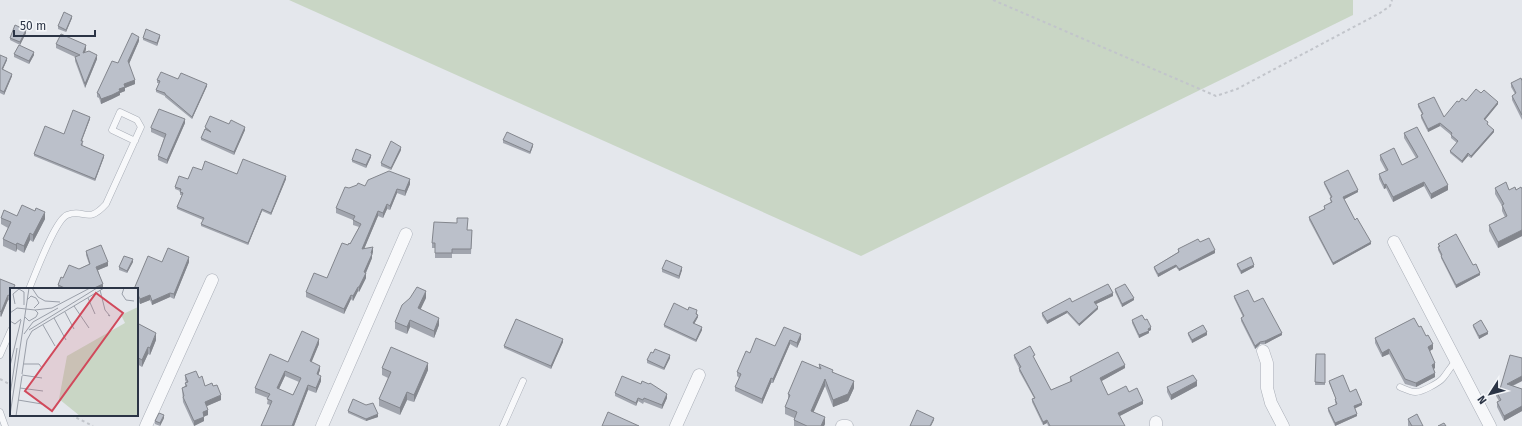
<svg xmlns="http://www.w3.org/2000/svg" width="1522" height="426" font-family="'Fira Sans',sans-serif">
	<style>
		.green { fill: #c9d6c5 }
		.lines { fill: none; stroke-linecap: round; stroke-linejoin: round }
		.service-casing { stroke: #a9aeb7; stroke-width: 7 }
		.minor-casing { stroke: #a9aeb7; stroke-width: 13 }
		.path { stroke: #c2c5cb; stroke-width: 2; stroke-dasharray: 3 3; stroke-linecap: butt }
		.service { stroke: #f7f8fa; stroke-width: 6 }
		.minor { stroke: #f7f8fa; stroke-width: 12 }
		.wall { fill: #a1a5ae; fill-rule: evenodd }
		.shaded-wall { fill: #83868d }
		.building { fill: #bbc0ca; stroke: #83868d; fill-rule: evenodd }
		.inset-road { fill: none; stroke: #9a9fa9; stroke-width: 1 }
		.view { fill: #d1495b; fill-opacity: 0.15; stroke: #d1495b; stroke-width: 2 }
		.inset-edge { fill: none; stroke: #2b3445; stroke-width: 2 }
	</style>
	<rect width="100%" height="100%" fill="#e4e7ec"/>
	<path class="green" d="M289 0H1353V15L861 256Z"/>
	<g class="lines">
		<defs>
			<path id="service" d="M29 289C35 275 55 220 67 215 85 208 87 225 106 204L141 127 137 120 120 112 112 130 135 141
				M0 355 11 330
				M1400 387C1405 389 1410 392 1415 392 1420 393 1439 383 1443 378 1448 372 1450 367 1456 361
				M0 412 5 426
				M503 426 523 381"/>
			<path id="minor" d="M1394 242 1490 426
				M1263 351 1267 363V388L1271 403 1283 426
				M1156 422V426
				M146 426 212 280
				M322 426 406 234
				M676 426 699 375
				M842 426H847"/>
		</defs>
		<use href="#service" class="service-casing"/>
		<use href="#minor" class="minor-casing"/>
		<path class="path" d="M993 0 1216 96 1237 89 1380 13 1390 6 1392 0
			M0 379 11 385
			M71 415 93 426"/>
		<use href="#service" class="service"/>
		<use href="#minor" class="minor"/>
	</g>
	<path class="wall" d="M72 18 66 32 58 29V26Z
		M26 33 20 45 10 40V38Z
		M160 37 157 46 143 40V38Z
		M139 41 129 64 135 84 125 88V91L120 93V95L112 99 101 104 99 98 97 97V93L118 63Z
		M56 44 86 49 85 53 97 59 85 88 75 61V57L56 48Z
		M14 54 34 55 29 64 14 57Z
		M0 55 7 60 3 69 12 76 4 95 0 93Z
		M178 79 207 86 192 119 165 97V96L156 92V90L159 83H157V80Z
		M1522 81V120L1512 100V96L1515 94 1511 87V83Z
		M1481 93 1498 104 1485 120 1488 125 1494 132 1471 158 1468 156 1462 163 1450 153V151L1457 143 1451 138V135L1440 126 1428 132 1421 118V115L1422 114 1418 107V104L1444 117 1459 102 1466 101Z
		M90 119 81 141 83 144 82 146 104 157 95 181 34 156V154L64 134Z
		M185 123 167 164 158 160V156L164 138 151 132V127Z
		M229 124 245 130 234 155 201 140V138L205 129V127Z
		M1404 133 1448 190 1431 199 1424 186 1393 202 1386 188 1384 189 1379 179V174L1386 171 1380 160V155L1402 165 1416 158 1404 138Z
		M503 140 533 146 530 154 503 143Z
		M401 150 391 170 381 166V163Z
		M371 157 366 168 352 162V160Z
		M202 170 286 179 271 215 262 211 248 245 201 226V224L203 220 177 209V207L182 195H180V191L175 189V187L188 179Z
		M1324 182 1358 192 1344 199 1355 220 1371 244 1333 265 1309 220V217L1324 209V206L1331 202 1330 200 1331 198 1324 184Z
		M410 184 405 196 397 193 390 210 387 209 383 218 378 216 364 249 373 252 372 255V258L366 273V278L359 292 358 291 353 301 351 299 344 314 306 297V292L327 278 348 245 350 244 359 227 353 225V220L336 213V208L349 188 365 186Z
		M1495 188 1509 190 1522 189V236L1498 248 1489 231V225L1505 217 1502 211V206L1495 194Z
		M17 216 45 219 33 242 30 240 24 253 17 249 16 252 3 246V239L8 228 1 224V218Z
		M467 230H472L471 254H452V258H435V248H432V243Z
		M1200 242 1215 253 1179 271 1176 267 1158 277 1154 269V267L1178 252V249Z
		M1438 244 1473 265 1480 275 1456 288 1441 258V256L1438 250V247H1439Z
		M86 251 108 266 98 270 103 288 101 289H58V285L63 278 79 269 89 264 86 255Z
		M133 262 127 273 119 270V267Z
		M162 262H189L174 299 170 297 152 305 150 300 140 304 137 298V289Z
		M1237 264 1254 267 1241 274 1237 266Z
		M662 269 682 270 679 279 662 272Z
		M0 279 15 289 10 301 8 300 1 317 0 316Z
		M1115 289 1134 300 1122 307 1115 292Z
		M1113 296 1096 304 1098 309 1079 326 1067 313 1047 324 1042 316V313L1072 302Z
		M1234 296 1254 302 1282 335 1265 344H1260L1255 349 1241 321V318L1243 317 1234 298Z
		M426 298 420 309 439 325 434 338 410 327 407 334 395 329V322Z
		M688 310 697 313V314L698 317 694 324 702 330 696 342 664 327V325Z
		M1132 320 1151 330 1149 331V333L1139 338 1132 323Z
		M137 323 156 340 150 355 148 354 142 367 137 364Z
		M1473 325 1488 334 1479 339 1473 327Z
		M784 327 801 339 797 348 790 344 773 383H771L762 404 735 391V387L739 378 737 376V372L775 346Z
		M1419 327 1433 349 1430 351 1435 368 1434 369 1435 377 1416 387 1405 384 1389 354 1382 357 1375 343V338Z
		M1188 333 1207 335 1192 343 1188 335Z
		M563 342 551 369 504 348V346Z
		M319 344 311 362 320 370 318 375 321 381 316 393 308 390 294 426H261L270 405 267 404 268 398 255 393V388L288 362ZM285 376 299 382 293 395 279 389Z
		M1316 354H1325V385H1315Z
		M1014 355 1035 358H1034L1051 390 1070 382V377L1125 368 1101 381 1108 395 1129 392 1143 404 1119 416 1125 426H1048L1047 423 1043 425 1032 402V399L1034 398 1019 371V368L1014 358Z
		M670 358 664 370 647 363V360Z
		M1522 358V381L1513 386 1522 389V411L1504 421 1497 407V402L1499 401 1496 396V391L1500 389Z
		M819 364 833 372 854 388 848 401 833 407 825 386 813 412 825 424 824 426H794V418L785 414V407L788 399V394L819 368Z
		M382 368 428 370 414 402 407 400 400 415 379 406V399L388 378 382 375Z
		M185 375 199 378 205 386H213L221 400 206 406 208 415 204 416V421L194 426 183 402 182 388 185 386V383L186 382 185 380Z
		M1329 381 1350 392 1362 405 1354 408 1357 416 1335 426 1328 411V408L1336 405 1335 402V399H1336L1329 383Z
		M1197 386 1171 400 1167 392V387Z
		M615 393 667 398 662 409 644 402 643 404 638 401 636 406 615 396Z
		M366 405 378 417 366 421 348 413V411Z
		M164 418 160 426 155 424V421Z
		M1408 419 1423 426H1408Z"/>
	<path class="shaded-wall" d="M72 16V18L66 32V30Z
		M26 30V33L20 45V42Z
		M160 35V37L157 46V43Z
		M139 37V41L128 66V61Z
		M86 45V49L83 58V53Z
		M34 52V55L29 64V61Z
		M97 55V59L85 88V84Z
		M7 58V60L2 71V69Z
		M12 74V76L4 95V92Z
		M135 80V84L125 88V91L120 93V95L112 99 101 104V99L119 89 124 84Z
		M207 84V86L192 119V117Z
		M1498 102V104L1484 121V119Z
		M90 117V119L81 143V141Z
		M185 119V123L167 164V160Z
		M1440 123V126L1428 132V129Z
		M245 127V130L234 155V152Z
		M1494 130V132L1471 158V156Z
		M533 144V146L530 154V152Z
		M401 147V150L391 170V168Z
		M1468 153V156L1462 163V161Z
		M104 155V157L95 181V179Z
		M371 155V157L366 168V165Z
		M286 176V179L271 215V213Z
		M410 179V184L405 196V191Z
		M1424 182V186L1393 202V197Z
		M1386 184V188L1384 189V185Z
		M1448 185V190L1431 199V194Z
		M397 189V193L390 210V206Z
		M1358 190V192L1343 200V197Z
		M387 204V209L383 218V213Z
		M262 209V211L248 245V243Z
		M378 211V216L362 254V249Z
		M45 212V219L33 242V235Z
		M1522 230V236L1498 248V242Z
		M30 233V240L24 253V246Z
		M1371 242V244L1333 265V263Z
		M17 243V249L16 252V245Z
		M373 247V252L372 255V258L364 277V272Z
		M1215 250V253L1179 271V269Z
		M189 257V262L174 299V294Z
		M133 259V262L127 273V271Z
		M108 262V266L96 271V267Z
		M1176 265V267L1158 277V274Z
		M1254 265V267L1241 274V271Z
		M682 267V270L679 279V276Z
		M366 273V278L359 292V287Z
		M1480 273V275L1456 288V285Z
		M103 284V288L101 289H92Z
		M358 287V291L353 301V296Z
		M426 291V298L418 315V308Z
		M11 293V298L10 301V296Z
		M170 293V297L152 305V301Z
		M1113 293V296L1094 305V302Z
		M8 295V300L1 317V312Z
		M150 295V300L140 304V299Z
		M351 295V299L344 314V309Z
		M1134 298V300L1122 307V304Z
		M1098 307V309L1079 326V324Z
		M1067 311V313L1047 324V321Z
		M698 315V317L693 326V323Z
		M439 318V325L434 338V331Z
		M410 320V327L407 334V327Z
		M702 327V330L696 342V340Z
		M1151 327V330L1149 331V333L1139 338V335Z
		M1207 332V335L1192 343V340Z
		M1488 332V334L1479 339V336Z
		M156 333V340L150 355V348Z
		M1282 333V335L1265 344V341Z
		M801 334V339L797 348V343Z
		M319 339V344L310 366V361Z
		M563 339V342L551 369V366Z
		M790 340V344L773 383V379Z
		M1260 342V344L1255 349V346Z
		M1433 344V349L1428 352V347Z
		M148 347V354L142 367V360Z
		M1389 349V354L1382 357V353Z
		M670 355V358L664 370V368Z
		M428 363V370L414 402V395Z
		M1435 363V368L1432 370V365Z
		M1125 365V368L1100 382V378Z
		M320 366V370L317 379V374Z
		M285 371V376L277 393V388Z
		M1435 373V377L1416 387V383Z
		M321 376V381L316 393V388Z
		M1522 376V381L1507 388V384Z
		M771 378V383L762 404V399Z
		M825 379V386L811 418V411Z
		M854 381V388L848 401 833 407V400Z
		M1197 381V386L1171 400V395Z
		M308 385V390L294 426H292Z
		M407 392V400L400 415V408Z
		M667 394V398L662 409V405Z
		M221 395V400L205 407V402Z
		M638 398V401L636 406V403Z
		M1143 401V404L1118 417V413Z
		M1362 403V405L1354 409V406Z
		M1522 406V411L1504 421V416Z
		M208 410V415L203 417V412Z
		M378 414V417L366 421V419Z
		M1357 414V416L1335 426V423Z
		M164 415V418L160 426V423Z
		M204 417V421L194 426V421Z
		M825 417V424L824 426H821Z
		M934 418V420L931 426H930Z
		M1047 420V423L1043 425V422Z"/>
	<path class="building" d="M64 12 72 16 66 30 58 26Z
		M15 25 26 30 20 42 10 38Z
		M146 29 160 35 157 43 143 38Z
		M132 33 139 37 128 61 135 80 124 84 125 87 119 89 120 91 112 95 101 99 99 94 97 93 112 61 118 63Z
		M61 34 86 45 83 53 89 51 97 55 85 84 75 57 80 55 56 44Z
		M19 45 34 52 29 61 14 54Z
		M0 55 7 58 2 69 12 74 4 92 0 90Z
		M161 72 178 79 181 73 207 84 192 117 165 94V93L156 90 160 81 157 80Z
		M1521 78 1522 81V115L1512 96 1516 93 1511 83Z
		M1476 89 1481 93 1484 90 1498 102 1484 119 1488 122 1487 124 1494 130 1471 156 1468 153 1462 161 1450 151 1458 141 1451 135 1452 133 1440 123 1428 129 1421 115 1423 114 1418 104 1434 97 1444 117 1457 101 1459 102 1462 98 1466 101Z
		M159 109 185 119 167 160 158 156 166 134 151 128V127Z
		M73 110 90 117 81 141H83L81 145 104 155 95 179 34 154 45 126 64 134Z
		M210 116 229 124 231 120 245 127 234 152 201 138 205 129 211 132 205 127Z
		M1417 127 1448 185 1431 194 1424 182 1393 197 1386 184 1384 185 1379 174 1388 170 1380 155 1394 148 1402 165 1418 157 1404 133Z
		M507 132 533 144 530 152 503 140Z
		M391 141 401 147 391 168 381 163Z
		M356 149 371 155 366 165 352 160Z
		M243 159 286 176 271 213 262 209 248 243 201 224 204 218 177 207 183 193 180 192 181 189 175 187 179 176 188 179 193 167 202 170 205 161 237 174Z
		M1348 170 1358 190 1343 197 1355 220 1357 218 1371 242 1333 263 1309 217 1325 209 1324 206 1332 202 1330 198 1332 197 1324 182Z
		M389 171 410 179 405 191 397 189 390 206 387 204 383 213 378 211 362 249 373 247 371 253 372 254 364 272 366 273 359 287H358L353 296 351 295 344 309 306 292 314 273 327 278 342 243 348 245 349 243 350 244 361 224 353 220 355 216 336 208 345 187 349 188 357 185 358 183 365 186 368 180Z
		M1506 182 1509 190 1515 187 1516 190 1521 187 1522 189V230L1498 242 1489 225 1507 216 1502 205 1504 204 1495 188Z
		M22 205 35 211 36 208 45 212 33 235 30 233 24 246 17 243 16 245 3 239 11 222 1 218 4 210 17 216Z
		M457 218H468L467 230H472L471 249H452V253H435V243H432L434 222 457 223Z
		M1456 234 1473 265 1476 264 1480 273 1456 285 1441 256 1442 255 1438 247 1440 246 1438 244Z
		M1209 238 1215 250 1179 269 1176 265 1158 274 1154 267 1179 252 1178 249 1198 239 1200 242Z
		M101 245 108 262 96 267 103 284 92 289H67L58 285 61 277 63 278 69 265 79 269 90 264 86 251Z
		M168 248 189 257 174 294 170 293 152 301 150 295 140 299 137 293V289H134L148 256 162 262Z
		M124 256 133 259 127 271 119 267Z
		M1251 257 1254 265 1241 271 1237 264Z
		M666 260 682 267 679 276 662 269Z
		M0 279 15 285 13 289H11V293L10 296 8 295 1 312 0 311Z
		M1108 284 1113 293 1094 302 1098 307 1079 324 1067 311 1047 321 1042 313 1070 298 1072 302Z
		M1125 284 1134 298 1122 304 1115 289Z
		M417 287 426 291 418 308 439 318 434 331 410 320 407 327 395 322 402 305 410 298Z
		M1248 290 1254 302 1263 298 1282 333 1265 341 1260 342 1255 346 1241 318 1244 316 1234 296Z
		M674 303 688 310 689 307 697 310 696 314 698 315 693 323 702 327 696 340 664 325Z
		M1142 315 1145 320 1147 319 1151 327 1148 329 1149 331 1139 335 1132 320Z
		M1414 318 1419 327 1421 326 1426 336 1428 335 1433 344 1428 347 1435 363 1432 365 1435 373 1416 383 1405 379 1389 349 1382 353 1375 338Z
		M516 319 563 339 551 366 504 346Z
		M1481 320 1488 332 1479 336 1473 325Z
		M137 323 156 333 150 348 148 347 142 360 137 357Z
		M1203 325 1207 332 1192 340 1188 333Z
		M784 327 801 334 797 343 790 340 773 379 771 378 762 399 735 387 741 374 737 372 746 351 750 353 756 338 775 346Z
		M302 331 319 339 310 361 320 366 317 374 321 376 316 388 308 385 292 426H261L272 401 267 399 270 394 255 388 270 354 288 362ZM285 371 301 378 293 395 277 388Z
		M1030 346 1035 355 1033 356 1051 390 1072 381 1070 377 1118 352 1125 365 1100 378 1108 395 1126 386 1129 392 1137 388 1143 401 1118 413 1125 426H1050L1047 420 1043 422 1032 399 1035 398 1019 368 1021 367 1014 355Z
		M391 347 428 363 414 395 407 392 400 408 379 399 391 372 382 368Z
		M655 349 670 355 664 368 647 360 651 352 653 353Z
		M1316 354H1325V383L1315 382Z
		M1510 355 1522 358V376L1507 384 1522 389V406L1504 416 1497 402 1501 400 1496 391 1500 389Z
		M802 361 821 369 819 364 833 370 832 372 854 381 848 394 833 400 825 379 811 411 825 417 821 426H807L794 420 797 412 785 407 790 395 788 394Z
		M196 371 199 378 202 376 205 386 212 383 213 386 217 385 221 395 205 402 208 410 203 412 204 417 194 421 183 397 184 396 182 388 187 386 185 383 188 382 185 375Z
		M1193 375 1197 381 1171 395 1167 387Z
		M1343 375 1350 392 1356 389 1362 403 1354 406 1357 414 1335 423 1328 408 1337 404 1335 399H1336L1329 381Z
		M622 376 641 384 642 381 649 384 650 383 667 394 662 405 644 398 643 400 638 398 636 403 615 393Z
		M353 399 366 405 373 403 378 414 366 419 348 411Z
		M917 410 934 418 930 426H910Z
		M608 412 639 426H602Z
		M159 413 164 415 160 423 155 421Z
		M1417 414 1423 426H1412L1408 419Z
		M1444 423 1446 426H1438Z"/>
	<g transform="translate(10 288)">
		<rect width="128" height="128" fill="#e4e7ec"/>
		<path d="M128 19V128H70L49 111 57 68 115 35 111 27Z" fill="#c9d6c5"/>
		<path class="inset-road" d="M22 0 28 9 35 13 50 14M114 0 112 6 116 12 124 13M90 2 95 22 100 28 98 27M78 10 85 26M17 12 21 8 26 10 29 15 24 20M5 16 3 6 9 1 14 4V17M64 18 79 40M55 24 64 41M0 25 7 20 25 22 42 20 80 0M15 29 19 33 26 29 28 25 25 22M44 30 56 52M0 33 5 36 11 31M0 34V47M33 37 45 58M19 42 87 0M14 46 23 34 48 20M14 76H29L32 80M0 78 11 32M12 86 17 52 22 43 94 0M12 87 32 90M10 100 33 103M0 107 7 60M8 112 32 116M0 127 19 0M6 128 12 88"/>
		<path class="view" d="M86 5 113 25 42 123 15 103Z"/>
		<rect width="128" height="128" class="inset-edge"/>
	</g>
	<g transform="translate(1490 394) rotate(234)" stroke="#f4f6f9" stroke-width="3" paint-order="stroke">
	<path d="M0-3L7 15L0 10L-7 15Z" fill="#2b3445"/>
	<text y="-6" font-size="11" font-weight="bold" text-anchor="middle" fill="#2b3445">N</text>
	</g>
	<path d="M14 30v6h81v-6" fill="none" stroke="#2b3445" stroke-width="2"/>
	<text x="20" y="30" font-size="12" fill="#2b3445" stroke="#f4f6f9" stroke-width="3" paint-order="stroke">50 m</text>
</svg>
